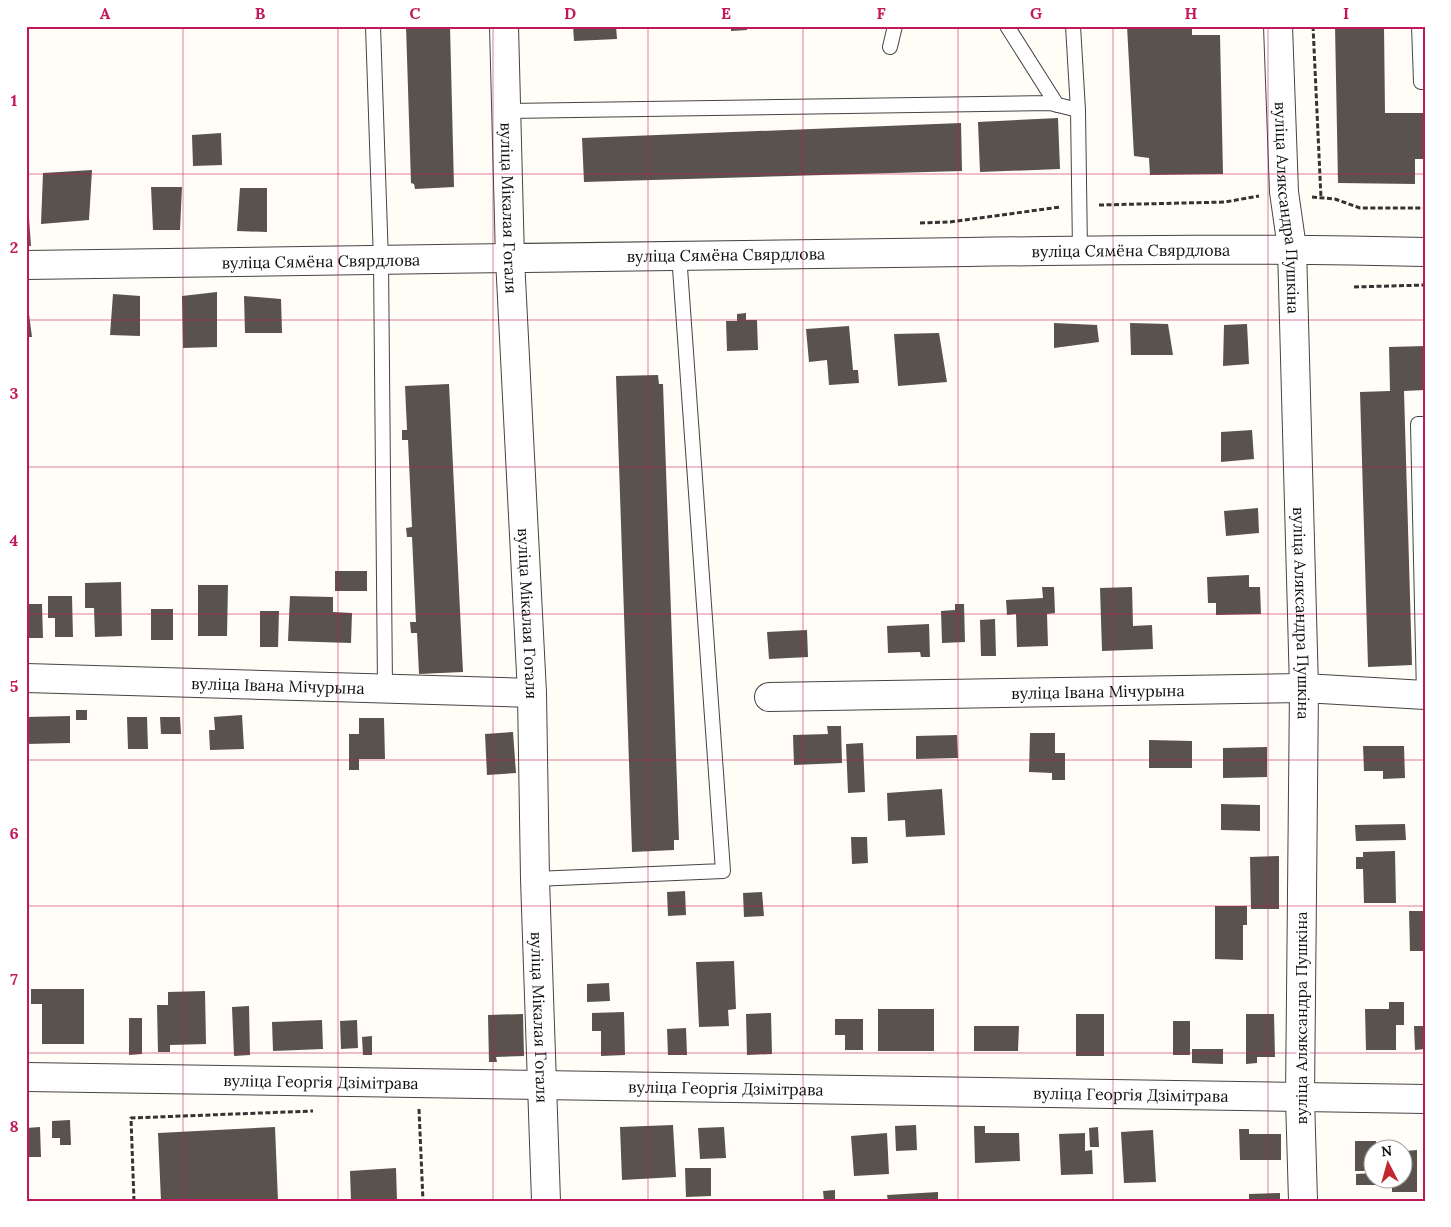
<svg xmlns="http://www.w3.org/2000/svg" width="1451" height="1227" font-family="Lora,serif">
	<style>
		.building { fill: #5a524d }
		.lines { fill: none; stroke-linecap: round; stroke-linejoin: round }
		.service-casing { stroke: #444; stroke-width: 16 }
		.minor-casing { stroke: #444; stroke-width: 30 }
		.path { stroke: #333; stroke-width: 3; stroke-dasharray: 5 2.5; stroke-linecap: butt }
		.service { stroke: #fff; stroke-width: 14 }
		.minor { stroke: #fff; stroke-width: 28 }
		.grid { fill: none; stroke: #c2185b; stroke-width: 1; stroke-opacity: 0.55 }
		.labels { text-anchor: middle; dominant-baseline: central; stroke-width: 5; stroke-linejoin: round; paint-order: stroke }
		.street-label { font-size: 16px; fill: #111; stroke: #fff }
		.neatline { fill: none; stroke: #c2185b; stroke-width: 2 }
		.grid-label { font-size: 16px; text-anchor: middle; font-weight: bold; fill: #c2185b }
	</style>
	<rect width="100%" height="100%" fill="#fffdf5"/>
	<path class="building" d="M406 26H450L454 187 415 189 414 184 411 183Z
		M573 26H616L617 39 574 41Z
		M731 26H747V30L731 31Z
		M1127 26H1192V35H1220L1223 174 1150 175 1149 158 1134 156Z
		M1335 26H1384L1385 113H1425V159H1415V184L1338 183Z
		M1058 118 1060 169 980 172 978 122Z
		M961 123 962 171 584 182 582 138Z
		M221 133 222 165 193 166 192 135Z
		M92 170 89 220 41 224 43 173Z
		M151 187H182L180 230H153Z
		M240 188H267V232L237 231Z
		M26 204H28L31 246H26Z
		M217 292V347L183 348 182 296Z
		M113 294 140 296V336L110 335Z
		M244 296 281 299 282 333H245Z
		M26 299H27L32 337H26Z
		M746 313V320H757L758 350 727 351 726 321H737V314Z
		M1054 323 1097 325 1099 342 1054 348Z
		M1130 323 1168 324 1173 355H1131Z
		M1247 324 1249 364 1223 366 1224 325Z
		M849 326 853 370H858L859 383 829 385 827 360 809 362 806 329Z
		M939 333 947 382 898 386 894 334Z
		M1425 346V390L1404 391 1412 665 1368 667 1360 392 1390 391 1389 347Z
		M658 375 659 384H663L679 840H674V850L632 852 616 376Z
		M449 384 463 672 419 674 417 633H411L410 622H416L412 537H407L406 528 412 527 408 440H402V430H407L405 386Z
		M1252 430 1254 459 1221 462V432Z
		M1258 508 1259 533 1226 536 1224 511Z
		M335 571H367V591H335Z
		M1249 575V587H1260L1261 614 1216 615V603H1208L1207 577Z
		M121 582 122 636 95 637 94 608H85V583Z
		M198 585H228L227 636H198Z
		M1042 587H1054L1055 613 1047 614 1048 646 1017 647 1016 614 1007 615 1006 600 1043 598Z
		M1132 587 1133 626 1152 625 1153 649 1102 651 1100 588Z
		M48 596H72L73 637H55V618H48Z
		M290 596 333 597V612L352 613 351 643 288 641Z
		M26 604H42L43 638H26Z
		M955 604H964L965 642 942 643 941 611 955 610Z
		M151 609H173V640H151Z
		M260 611H279L278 647H260Z
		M995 619 996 656H981L980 620Z
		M929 624 930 657H921L920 652 888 653 887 626Z
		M807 630 808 657 769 659 767 632Z
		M76 710H87V720H76Z
		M242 715 244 749 210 750 209 730H215L214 717Z
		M70 716V743L26 744V717Z
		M127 717H147L148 749H128Z
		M160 717H180L181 734H161Z
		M359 718H384L385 759H359V770H349V734H359Z
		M827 726H841L842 763 794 765 793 735 828 734Z
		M513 732 516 773 487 775 485 734Z
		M1030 733H1055V753H1065V780H1052V773L1029 772Z
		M957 735 958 758 916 759V736Z
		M1149 740 1192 741V768H1149Z
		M863 743 865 792 848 793 846 744Z
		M1363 746H1404L1405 778 1383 779V771H1364Z
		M1267 747V777L1223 778V748Z
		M942 789 945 835 906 837 905 820 888 821 887 793Z
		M1221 804 1260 805V831L1221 830Z
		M1405 824 1406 840 1356 841 1355 825Z
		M851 837H867L868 863 852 864Z
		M1395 851 1396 903H1364L1363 869H1356V857H1363V852Z
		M1279 856V909H1251L1250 857Z
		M685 891 686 915 668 916 667 892Z
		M762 892 764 916 744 917 743 893Z
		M1215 906H1247V925H1243V960L1215 959Z
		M1409 911H1425V951H1410Z
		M734 961 736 1009 728 1010 729 1026 699 1027 696 962Z
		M609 983 610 1001 587 1002V984Z
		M31 989H84V1044H42V1004H31Z
		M205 991 206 1044 170 1045V1052H158L157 1005H168V992Z
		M1389 1002H1404V1025H1396V1050H1366L1365 1009H1389Z
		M249 1006 250 1055 234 1056 232 1007Z
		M878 1009H934V1051H878Z
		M624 1012 625 1055 601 1056V1031H592V1013Z
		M771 1013 772 1054 747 1055 746 1014Z
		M523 1014 524 1056 496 1057 497 1062H489L488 1015Z
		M1076 1014H1104V1056H1076Z
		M1246 1014H1274L1275 1057H1257V1063L1246 1064Z
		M129 1018H142V1054L129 1055Z
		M835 1019H863V1050H845V1035H835Z
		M322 1020 323 1049 273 1051 272 1022Z
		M357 1020 358 1048 341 1049 340 1021Z
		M1173 1021H1190V1055H1173Z
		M974 1026H1019L1018 1051H974Z
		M1414 1026H1425V1049L1415 1050Z
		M686 1028 687 1055H668L667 1029Z
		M372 1036V1055H363L362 1037Z
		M1192 1049H1223V1064L1192 1063Z
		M70 1120 71 1145H60V1138H52V1121Z
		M673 1125 676 1177 622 1180 620 1127Z
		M916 1125 917 1150 896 1151 895 1126Z
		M974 1126H985V1133H1019L1020 1161 975 1163Z
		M40 1127 41 1157H26V1128Z
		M275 1127 278 1201H161L158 1133Z
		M724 1127 726 1158 700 1159 698 1128Z
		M1098 1127 1099 1147H1090L1089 1128Z
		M1239 1129H1249V1134H1281V1160H1240Z
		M1153 1130 1156 1182 1124 1183 1121 1132Z
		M887 1133 889 1174 854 1176 851 1136Z
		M1085 1133V1151L1092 1150 1093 1174 1061 1175 1059 1134Z
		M1355 1141H1376V1150H1374V1171H1355Z
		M1417 1150V1192H1392V1180H1404V1151Z
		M396 1168 397 1201H351L350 1171Z
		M685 1168H711V1196L686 1197Z
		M1374 1173V1180H1377V1185H1356V1174Z
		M835 1190V1201H824L823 1191Z
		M938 1192V1201H888L887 1195Z
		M1280 1193V1201H1249V1194Z"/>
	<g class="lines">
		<defs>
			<path id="service" d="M373 26 381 261 385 687
				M1007 26 1057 105
				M1073 26 1078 110 1080 251
				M1419 26 1421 82H1425
				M890 47 895 26
				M507 111 1050 103 1078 110
				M1424 695 1418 424H1425
				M535 879 723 871 679 254"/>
			<g id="minor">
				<path id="s1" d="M504 26 510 259 532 693 535 879 546 1201"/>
				<path id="s2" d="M1278 26 1284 192 1292 248 1304 688 1300 1098 1303 1201"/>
				<path id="s3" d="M26 265C340 262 654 254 968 252 1120 250 1272 248 1425 252"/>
				<path id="s4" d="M26 678 532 693"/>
				<path id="s5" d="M769 697 1304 688 1425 695"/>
				<path id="s6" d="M26 1077 1425 1099"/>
			</g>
		</defs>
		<use href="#service" class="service-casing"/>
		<use href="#minor" class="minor-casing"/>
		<path class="path" d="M1313 26 1321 198
			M1312 197 1335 199 1360 208H1425
			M1099 205 1225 202 1259 196
			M920 223 950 222 1060 207
			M1354 287 1425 285
			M419 1109 423 1201
			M134 1201 131 1118 313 1111"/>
		<use href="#service" class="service"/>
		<use href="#minor" class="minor"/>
	</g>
	<path class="grid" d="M183 26V1201M338 26V1201M493 26V1201M648 26V1201M803 26V1201M958 26V1201M1113 26V1201M1268 26V1201M26 174H1425M26 320H1425M26 467H1425M26 614H1425M26 760H1425M26 906H1425M26 1053H1425"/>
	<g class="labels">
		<g class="street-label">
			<text stroke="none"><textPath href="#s1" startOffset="182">вуліца Мікалая Гогаля</textPath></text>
			<text stroke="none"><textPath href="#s2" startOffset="182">вуліца Аляксандра Пушкіна</textPath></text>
			<text stroke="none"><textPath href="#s3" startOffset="1105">вуліца Сямёна Свярдлова</textPath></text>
			<text stroke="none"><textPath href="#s3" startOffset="700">вуліца Сямёна Свярдлова</textPath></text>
			<text stroke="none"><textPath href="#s3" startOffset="295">вуліца Сямёна Свярдлова</textPath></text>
			<text stroke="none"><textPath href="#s1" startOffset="588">вуліца Мікалая Гогаля</textPath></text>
			<text stroke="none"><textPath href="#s2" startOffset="588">вуліца Аляксандра Пушкіна</textPath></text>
			<text stroke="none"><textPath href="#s4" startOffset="252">вуліца Івана Мічурына</textPath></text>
			<text stroke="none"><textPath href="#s5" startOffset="329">вуліца Івана Мічурына</textPath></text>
			<text stroke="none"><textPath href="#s1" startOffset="992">вуліца Мікалая Гогаля</textPath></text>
			<text transform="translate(1301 1018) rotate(-90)">вуліца Аляксандра Пушкіна</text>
			<text stroke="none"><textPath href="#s6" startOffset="295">вуліца Георгія Дзімітрава</textPath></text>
			<text stroke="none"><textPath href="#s6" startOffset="700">вуліца Георгія Дзімітрава</textPath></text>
			<text stroke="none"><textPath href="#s6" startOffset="1105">вуліца Георгія Дзімітрава</textPath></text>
		</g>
	</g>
	<rect width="1451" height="1227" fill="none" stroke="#ffffff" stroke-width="55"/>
	<g transform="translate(1388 1164) rotate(354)"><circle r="24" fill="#ffffff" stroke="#a0a0a0"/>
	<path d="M0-4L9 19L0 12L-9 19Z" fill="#c4262e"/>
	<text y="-8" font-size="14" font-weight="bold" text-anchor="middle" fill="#111111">N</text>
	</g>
	<rect x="28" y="28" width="1396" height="1172" class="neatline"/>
	<g class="grid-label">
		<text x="105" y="19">A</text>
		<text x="260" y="19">B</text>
		<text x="415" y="19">C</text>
		<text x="570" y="19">D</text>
		<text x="726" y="19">E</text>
		<text x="881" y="19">F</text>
		<text x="1036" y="19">G</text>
		<text x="1191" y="19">H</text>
		<text x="1346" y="19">I</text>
		<text x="14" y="106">1</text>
		<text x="14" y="253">2</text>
		<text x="14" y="399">3</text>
		<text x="14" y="546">4</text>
		<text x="14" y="692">5</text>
		<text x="14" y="839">6</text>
		<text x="14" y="985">7</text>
		<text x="14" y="1132">8</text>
	</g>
</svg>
